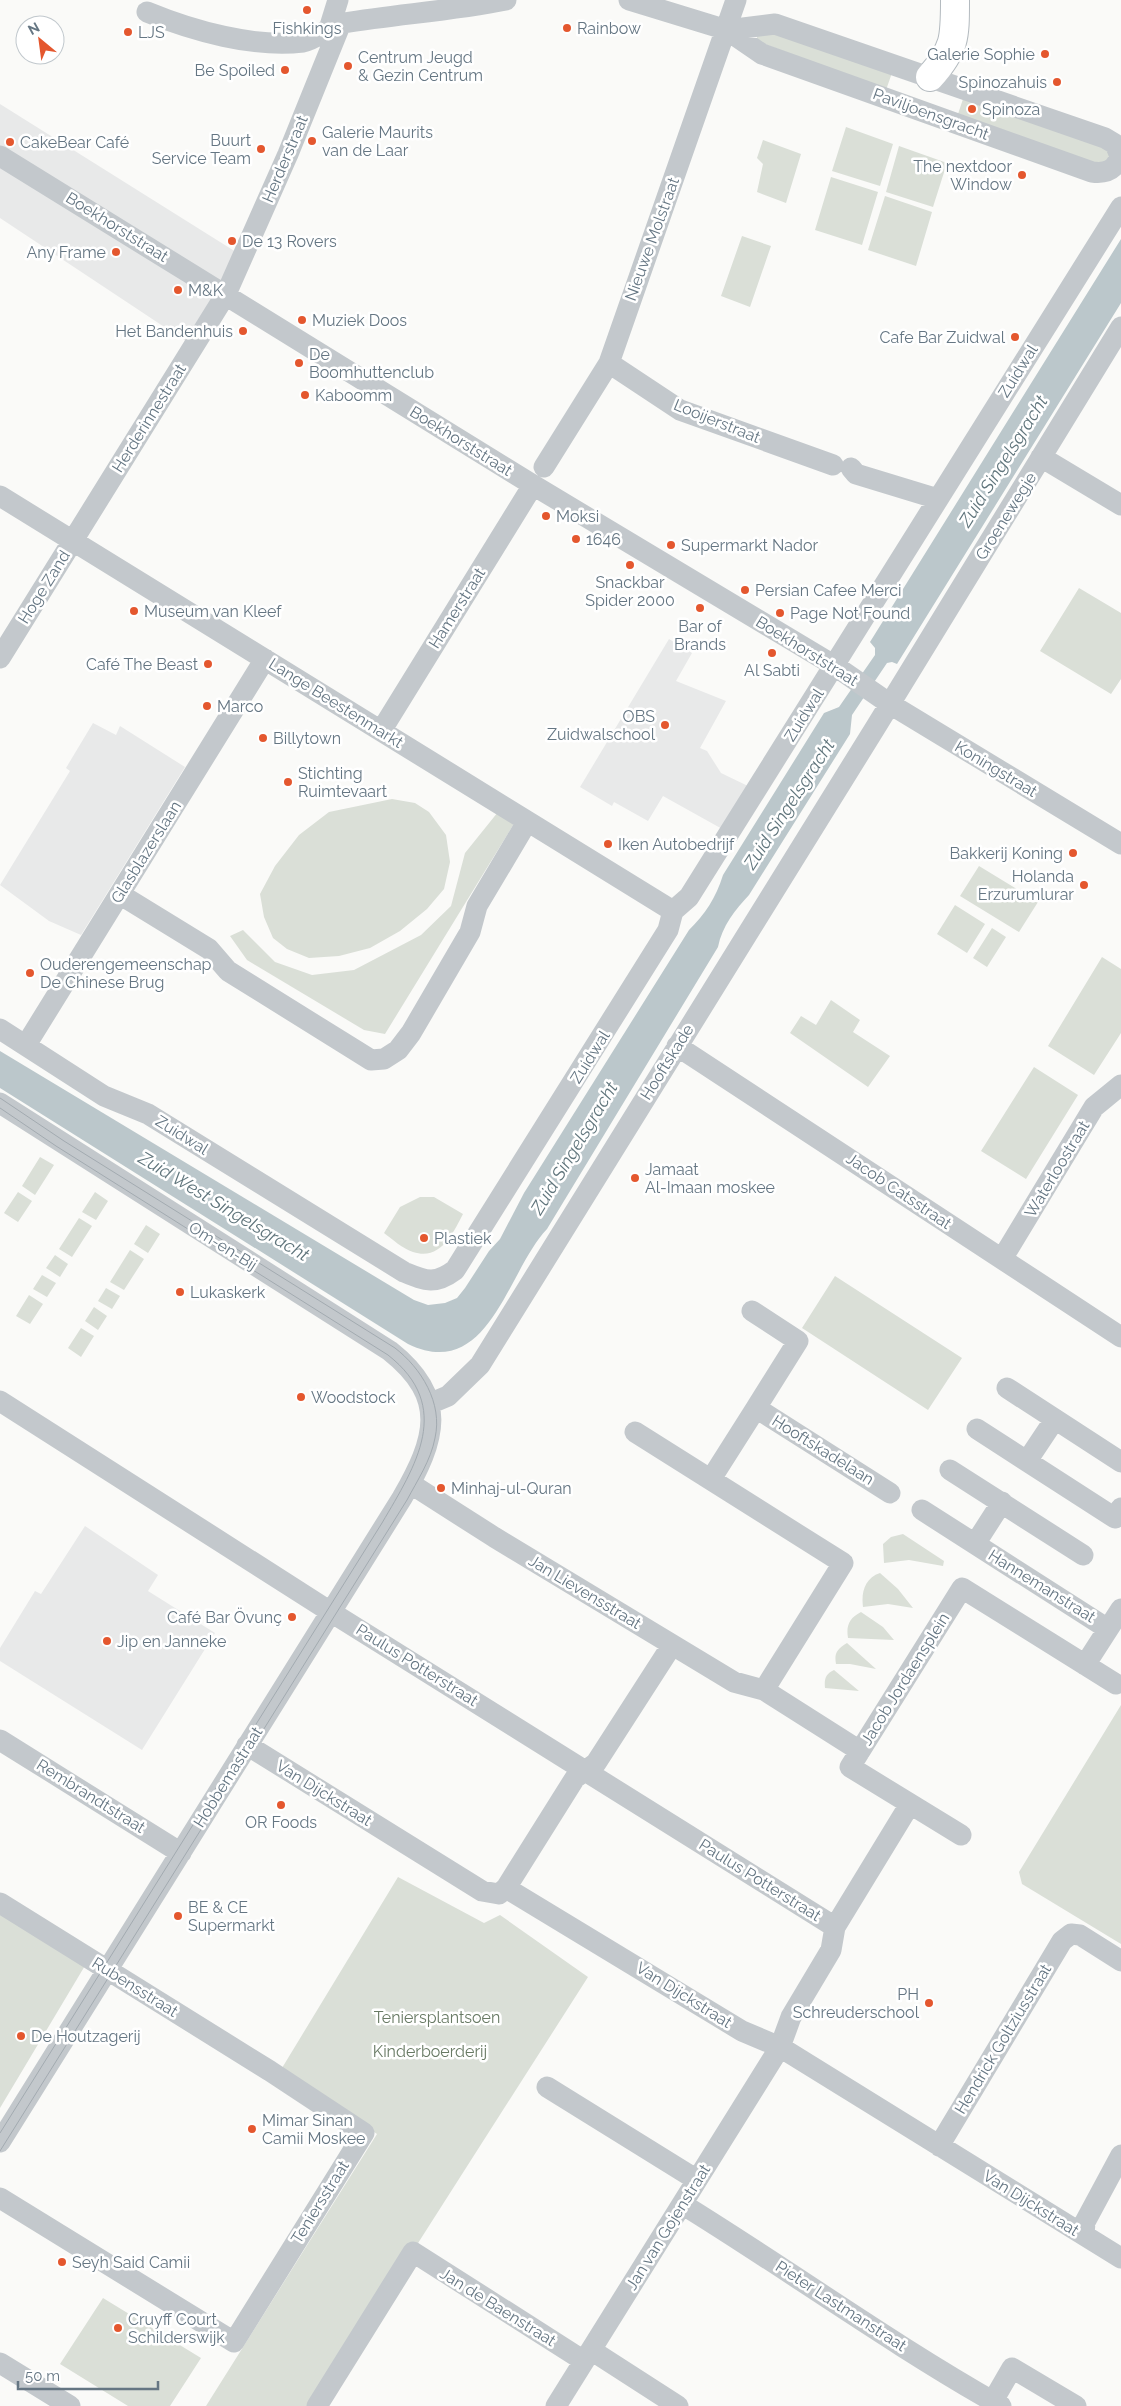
<svg xmlns="http://www.w3.org/2000/svg" width="1121" height="2406" font-family="Raleway,sans-serif">
	<style>
		.built { fill: #e8e9e9 }
		.green { fill: #dadfd7 }
		.water { fill: #bbc7cb }
		.lines { fill: none; stroke-linecap: round; stroke-linejoin: round }
		.secondary-casing { stroke: #b3babf; stroke-width: 30 }
		.street { stroke: #c3c8cc; stroke-width: 21 }
		.secondary { stroke: #fff; stroke-width: 28 }
		.tram { stroke: #a2aab0; stroke-width: 1 }
		.poi-dot { fill: #e4572e; stroke: #fff; stroke-width: 2 }
		.labels { text-anchor: middle; dominant-baseline: central; stroke-width: 5; stroke-linejoin: round; paint-order: stroke }
		.poi-label { font-size: 16px; fill: #657683; stroke: #fff; text-anchor: start }
		.street-label { font-size: 16px; fill: #657683; stroke: #fff }
		.park-label { font-size: 16px; fill: #687a64; stroke: #fff }
		.water-label { font-size: 18px; font-style: italic; fill: #60757c; stroke: #fff }
	</style>
	<rect width="100%" height="100%" fill="#fafaf8"/>
	<path class="built" d="M0 104 244 257 193 346 0 218Z
		M669 639 692 653 676 681 726 701 700 748 707 751 721 773 750 787 724 830 663 796 648 821 614 802 612 806 580 787Z
		M93 723 116 735 120 726 185 767 81 935 49 921 0 885 70 771 66 768Z
		M85 1526 158 1575 148 1591 215 1633 142 1750 0 1661V1648L35 1591 41 1594Z"/>
	<path class="green" d="M762 29 893 70 886 90 757 41V34Z
		M966 90 1105 138 1114 168 955 123Z
		M846 127 893 144 880 186 832 171Z
		M763 140 801 154 786 203 757 192 763 164 757 158Z
		M899 146 947 163 933 207 886 192Z
		M831 177 878 192 862 245 815 230Z
		M885 196 932 212 916 266 868 250Z
		M742 236 771 246 750 307 721 296Z
		M1079 588 1121 613V679L1111 694 1040 651Z
		M392 799 415 803 429 812 446 835 450 862 444 889 427 909 400 931 370 948 339 956 309 958 287 949 273 938 264 917 260 894 275 866 299 835 329 812Z
		M498 812 515 822 385 1034 364 1030 247 960 230 936 243 930 275 962 312 975 354 970 421 935 451 906 465 853Z
		M979 866 1038 902 1019 932 960 896Z
		M955 905 985 924 967 953 937 934Z
		M992 928 1006 937 987 967 973 958Z
		M1102 957 1121 969V1033L1094 1075 1048 1046Z
		M831 1000 860 1020 853 1032 890 1056 868 1087 790 1033 801 1016 816 1025Z
		M1034 1067 1078 1095 1026 1179 981 1151Z
		M40 1157 54 1165 35 1195 22 1186Z
		M18 1192 32 1201 18 1222 4 1213Z
		M95 1192 108 1201 96 1220 82 1212Z
		M420 1197H434L463 1214C453 1233 441 1261 413 1252 403 1249 392 1239 384 1233L400 1207Z
		M79 1218 92 1226 72 1257 59 1249Z
		M146 1225 160 1234 148 1253 134 1244Z
		M130 1250 144 1259 124 1290 110 1282Z
		M55 1255 68 1264 60 1277 46 1268Z
		M42 1275 56 1283 47 1297 33 1289Z
		M835 1276 962 1358 928 1410 802 1328Z
		M106 1288 120 1296 112 1309 98 1301Z
		M29 1295 43 1304 30 1324 16 1316Z
		M94 1307 107 1316 98 1330 85 1321Z
		M81 1328 94 1336 81 1357 68 1348Z
		M903 1534 944 1561 943 1566 909 1560 884 1563 883 1544 891 1537Z
		M880 1573 898 1589 913 1608 888 1604 863 1607C861 1592 865 1578 880 1573Z
		M861 1612 883 1627 894 1640 848 1638C846 1626 849 1618 861 1612Z
		M847 1643 876 1669 850 1664H836C834 1653 837 1649 847 1643Z
		M834 1670 859 1691 825 1688C824 1678 826 1674 834 1670Z
		M1121 1705V1944L1022 1884 1019 1872Z
		M398 1877 484 1923 500 1915 588 1977 314 2406H206L377 2134 282 2068Z
		M0 1909 86 1964 0 2108Z
		M103 2298 201 2358 170 2406H128L60 2364Z"/>
	<path class="water" d="M1121 239V303L897 664 892 662 887 663 852 715 850 734 749 895C735 910 722 926 718 947L547 1229C507 1271 489 1383 408 1344L0 1088V1051L414 1300 428 1305 445 1303 457 1298 465 1288 489 1251 500 1239 524 1193 689 930C705 914 716 898 723 875L824 713 839 707 875 655V648L870 642Z"/>
	<g class="lines">
		<defs>
			<path id="secondary" d="M930 77C955 49 955 38 955 1"/>
		</defs>
		<use href="#secondary" class="secondary-casing"/>
		<path class="street" d="M629 0 727 30 762 54 1092 172C1107 174 1115 170 1120 156L1115 144 1105 138 775 24 727 30
			M147 12C193 31 254 48 303 42 317 40 329 25 344 23 398 14 452 11 506 0
			M329 29 338 0
			M0 156 533 485 835 666 890 704 1121 844
			M609 363 680 410 833 465
			M1041 457 1121 505
			M544 467 609 363 736 0
			M851 468 856 474 938 499
			M0 496 673 911
			M0 658 226 294 288 154 341 23
			M381 731 533 485
			M121 895 209 949 228 971 355 1050 371 1060 384 1059 398 1050 411 1033 470 932 477 906 527 822
			M0 1029 104 1096 148 1114 404 1272C426 1281 435 1285 455 1270L668 930 673 911 689 897 1121 207
			M26 1045 265 659
			M677 1046 1121 1337
			M0 1103 390 1351C449 1398 436 1439 402 1498L0 2142
			M1002 1259 1094 1107 1121 1085
			M752 1311 798 1341 756 1408
			M1007 1388 1121 1462
			M0 1401 326 1609 835 1927
			M429 1404 448 1396 480 1365 877 725 1121 327
			M977 1429 1115 1518 1121 1508
			M635 1432 843 1563 764 1690 860 1751 962 1588 1116 1684
			M1027 1461 1055 1419
			M950 1470 1083 1555
			M711 1479 756 1408 890 1493
			M411 1484 494 1537 734 1682 764 1690
			M922 1510 1108 1629
			M975 1544 1002 1502
			M1085 1665 1121 1609
			M0 1740 181 1853
			M247 1745 482 1891 499 1894 506 1888 575 1778 596 1763 672 1645
			M860 1751 850 1767 961 1835
			M506 1888 742 2031 780 2047 1121 2258
			M0 1903 270 2071 364 2133 234 2342 0 2198
			M547 2087 697 2180
			M939 2146 1062 1941 1071 1934 1080 1935 1121 1961
			M682 2204C789 2270 891 2344 1001 2406
			M1084 2235 1085 2222 1121 2155
			M591 2350 678 2406
			M0 2363 70 2406
			M317 2406 413 2252 584 2361
			M556 2406 780 2047 791 2017 831 1950 835 1927 910 1804
			M990 2406 1012 2368 1076 2406"/>
		<use href="#secondary" class="secondary"/>
		<path class="tram" d="M0 1098 64 1141 395 1348C421 1368 443 1403 435 1438 431 1460 417 1481 407 1500L0 2151
			M0 1108 56 1146 388 1355C454 1407 416 1465 382 1523L0 2133"/>
	</g>
	<g class="poi-dot">
		<circle cx="307" cy="10" r="5"/>
		<circle cx="567" cy="28" r="5"/>
		<circle cx="128" cy="32" r="5"/>
		<circle cx="1045" cy="54" r="5"/>
		<circle cx="348" cy="66" r="5"/>
		<circle cx="285" cy="70" r="5"/>
		<circle cx="1057" cy="82" r="5"/>
		<circle cx="972" cy="109" r="5"/>
		<circle cx="312" cy="141" r="5"/>
		<circle cx="10" cy="142" r="5"/>
		<circle cx="261" cy="149" r="5"/>
		<circle cx="1022" cy="175" r="5"/>
		<circle cx="232" cy="241" r="5"/>
		<circle cx="116" cy="252" r="5"/>
		<circle cx="178" cy="290" r="5"/>
		<circle cx="302" cy="320" r="5"/>
		<circle cx="243" cy="331" r="5"/>
		<circle cx="1015" cy="337" r="5"/>
		<circle cx="299" cy="363" r="5"/>
		<circle cx="305" cy="395" r="5"/>
		<circle cx="546" cy="516" r="5"/>
		<circle cx="576" cy="539" r="5"/>
		<circle cx="671" cy="545" r="5"/>
		<circle cx="630" cy="565" r="5"/>
		<circle cx="745" cy="590" r="5"/>
		<circle cx="700" cy="608" r="5"/>
		<circle cx="134" cy="611" r="5"/>
		<circle cx="780" cy="613" r="5"/>
		<circle cx="772" cy="653" r="5"/>
		<circle cx="208" cy="664" r="5"/>
		<circle cx="207" cy="706" r="5"/>
		<circle cx="665" cy="725" r="5"/>
		<circle cx="263" cy="738" r="5"/>
		<circle cx="288" cy="782" r="5"/>
		<circle cx="608" cy="844" r="5"/>
		<circle cx="1073" cy="853" r="5"/>
		<circle cx="1084" cy="885" r="5"/>
		<circle cx="30" cy="973" r="5"/>
		<circle cx="635" cy="1178" r="5"/>
		<circle cx="424" cy="1238" r="5"/>
		<circle cx="180" cy="1292" r="5"/>
		<circle cx="301" cy="1397" r="5"/>
		<circle cx="441" cy="1488" r="5"/>
		<circle cx="292" cy="1617" r="5"/>
		<circle cx="107" cy="1641" r="5"/>
		<circle cx="281" cy="1805" r="5"/>
		<circle cx="178" cy="1916" r="5"/>
		<circle cx="929" cy="2003" r="5"/>
		<circle cx="21" cy="2036" r="5"/>
		<circle cx="252" cy="2129" r="5"/>
		<circle cx="62" cy="2262" r="5"/>
		<circle cx="118" cy="2328" r="5"/>
	</g>
	<g class="labels">
		<g class="poi-label">
			<text x="307" y="28" text-anchor="middle">Fishkings</text>
			<text x="577" y="28">Rainbow</text>
			<text x="138" y="32">LJS</text>
			<text x="1035" y="54" text-anchor="end">Galerie Sophie</text>
			<text x="358" y="57">Centrum Jeugd<tspan x="358" dy="18">&amp; Gezin Centrum</tspan></text>
			<text x="275" y="70" text-anchor="end">Be Spoiled</text>
			<text x="1047" y="82" text-anchor="end">Spinozahuis</text>
			<text x="982" y="109">Spinoza</text>
			<text x="322" y="132">Galerie Maurits<tspan x="322" dy="18">van de Laar</tspan></text>
			<text x="251" y="140" text-anchor="end">Buurt<tspan x="251" dy="18">Service Team</tspan></text>
			<text x="20" y="142">CakeBear Café</text>
			<text x="1012" y="166" text-anchor="end">The nextdoor<tspan x="1012" dy="18">Window</tspan></text>
			<text x="242" y="241">De 13 Rovers</text>
			<text x="106" y="252" text-anchor="end">Any Frame</text>
			<text x="188" y="290">M&amp;K</text>
			<text x="312" y="320">Muziek Doos</text>
			<text x="233" y="331" text-anchor="end">Het Bandenhuis</text>
			<text x="1005" y="337" text-anchor="end">Cafe Bar Zuidwal</text>
			<text x="309" y="354">De<tspan x="309" dy="18">Boomhuttenclub</tspan></text>
			<text x="315" y="395">Kaboomm</text>
			<text x="556" y="516">Moksi</text>
			<text x="586" y="539">1646</text>
			<text x="681" y="545">Supermarkt Nador</text>
			<text x="630" y="582" text-anchor="middle">Snackbar<tspan x="630" dy="18">Spider 2000</tspan></text>
			<text x="755" y="590">Persian Cafee Merci</text>
			<text x="144" y="611">Museum van Kleef</text>
			<text x="790" y="613">Page Not Found</text>
			<text x="700" y="626" text-anchor="middle">Bar of<tspan x="700" dy="18">Brands</tspan></text>
			<text x="198" y="664" text-anchor="end">Café The Beast</text>
			<text x="772" y="670" text-anchor="middle">Al Sabti</text>
			<text x="217" y="706">Marco</text>
			<text x="655" y="716" text-anchor="end">OBS<tspan x="655" dy="18">Zuidwalschool</tspan></text>
			<text x="273" y="738">Billytown</text>
			<text x="298" y="773">Stichting<tspan x="298" dy="18">Ruimtevaart</tspan></text>
			<text x="618" y="844">Iken Autobedrijf</text>
			<text x="1063" y="853" text-anchor="end">Bakkerij Koning</text>
			<text x="1074" y="876" text-anchor="end">Holanda<tspan x="1074" dy="18">Erzurumlurar</tspan></text>
			<text x="40" y="964">Ouderengemeenschap<tspan x="40" dy="18">De Chinese Brug</tspan></text>
			<text x="645" y="1169">Jamaat<tspan x="645" dy="18">Al-Imaan moskee</tspan></text>
			<text x="434" y="1238">Plastiek</text>
			<text x="190" y="1292">Lukaskerk</text>
			<text x="311" y="1397">Woodstock</text>
			<text x="451" y="1488">Minhaj-ul-Quran</text>
			<text x="282" y="1617" text-anchor="end">Café Bar Övunç</text>
			<text x="117" y="1641">Jip en Janneke</text>
			<text x="281" y="1822" text-anchor="middle">OR Foods</text>
			<text x="188" y="1907">BE &amp; CE<tspan x="188" dy="18">Supermarkt</tspan></text>
			<text x="919" y="1994" text-anchor="end">PH<tspan x="919" dy="18">Schreuderschool</tspan></text>
			<text x="31" y="2036">De Houtzagerij</text>
			<text x="262" y="2120">Mimar Sinan<tspan x="262" dy="18">Camii Moskee</tspan></text>
			<text x="72" y="2262">Seyh Said Camii</text>
			<text x="128" y="2319">Cruyff Court<tspan x="128" dy="18">Schilderswijk</tspan></text>
		</g>
		<g class="street-label">
			<text transform="translate(931 114) rotate(20)">Paviljoensgracht</text>
			<text transform="translate(285 159) rotate(-67)">Herderstraat</text>
			<text transform="translate(117 227) rotate(32)">Boekhorststraat</text>
			<text transform="translate(652 239) rotate(-70)">Nieuwe Molstraat</text>
			<text transform="translate(1018 371) rotate(-58)">Zuidwal</text>
			<text transform="translate(149 418) rotate(-58)">Herderinnestraat</text>
			<text transform="translate(717 421) rotate(22)">Looijerstraat</text>
			<text transform="translate(461 441) rotate(32)">Boekhorststraat</text>
			<text transform="translate(1006 516) rotate(-58)">Groenewegje</text>
			<text transform="translate(44 587) rotate(-58)">Hoge Zand</text>
			<text transform="translate(457 608) rotate(-58)">Hamerstraat</text>
			<text transform="translate(807 651) rotate(32)">Boekhorststraat</text>
			<text transform="translate(336 703) rotate(32)">Lange Beestenmarkt</text>
			<text transform="translate(804 715) rotate(-58)">Zuidwal</text>
			<text transform="translate(996 769) rotate(31)">Koningstraat</text>
			<text transform="translate(146 852) rotate(-58)">Glasblazerslaan</text>
			<text transform="translate(590 1057) rotate(-58)">Zuidwal</text>
			<text transform="translate(667 1062) rotate(-58)">Hooftskade</text>
			<text transform="translate(182 1135) rotate(32)">Zuidwal</text>
			<text transform="translate(1057 1169) rotate(-59)">Waterloostraat</text>
			<text transform="translate(899 1191) rotate(34)">Jacob Catsstraat</text>
			<text transform="translate(223 1246) rotate(32)">Om-en-Bij</text>
			<text transform="translate(823 1450) rotate(32)">Hooftskadelaan</text>
			<text transform="translate(1042 1586) rotate(32)">Hannemanstraat</text>
			<text transform="translate(585 1592) rotate(31)">Jan Lievensstraat</text>
			<text transform="translate(417 1665) rotate(32)">Paulus Potterstraat</text>
			<text transform="translate(905 1679) rotate(-58)">Jacob Jordaensplein</text>
			<text transform="translate(228 1777) rotate(-58)">Hobbemastraat</text>
			<text transform="translate(324 1793) rotate(32)">Van Dijckstraat</text>
			<text transform="translate(91 1796) rotate(32)">Rembrandtstraat</text>
			<text transform="translate(760 1880) rotate(32)">Paulus Potterstraat</text>
			<text transform="translate(135 1987) rotate(32)">Rubensstraat</text>
			<text transform="translate(684 1995) rotate(32)">Van Dijckstraat</text>
			<text transform="translate(1003 2039) rotate(-59)">Hendrick Goltziusstraat</text>
			<text transform="translate(320 2202) rotate(-58)">Teniersstraat</text>
			<text transform="translate(1031 2203) rotate(32)">Van Dijckstraat</text>
			<text transform="translate(668 2227) rotate(-58)">Jan van Gojenstraat</text>
			<text transform="translate(841 2306) rotate(33)">Pieter Lastmanstraat</text>
			<text transform="translate(498 2307) rotate(32)">Jan de Baenstraat</text>
		</g>
		<g class="park-label">
			<text x="437" y="2017">Teniersplantsoen</text>
			<text x="430" y="2051">Kinderboerderij</text>
		</g>
		<g class="water-label">
			<text transform="translate(1003 461) rotate(-58)">Zuid Singelsgracht</text>
			<text transform="translate(789 804) rotate(-57)">Zuid Singelsgracht</text>
			<text transform="translate(574 1148) rotate(-59)">Zuid Singelsgracht</text>
			<text transform="translate(224 1206) rotate(31)">Zuid West Singelsgracht</text>
		</g>
	</g>
	<g transform="translate(40 40) rotate(331)"><circle r="24" fill="#ffffff" stroke="#c1c8cd"/>
	<path d="M0-4L9 19L0 12L-9 19Z" fill="#e4572e"/>
	<text y="-8" font-size="14" font-weight="bold" text-anchor="middle" fill="#657683">N</text>
	</g>
	<path d="M18 2381v8h140v-8" fill="none" stroke="#657683" stroke-width="2.5"/>
	<text x="25" y="2381" font-size="15" fill="#657683" stroke="#ffffff" stroke-width="4" paint-order="stroke">50 m</text>
</svg>
